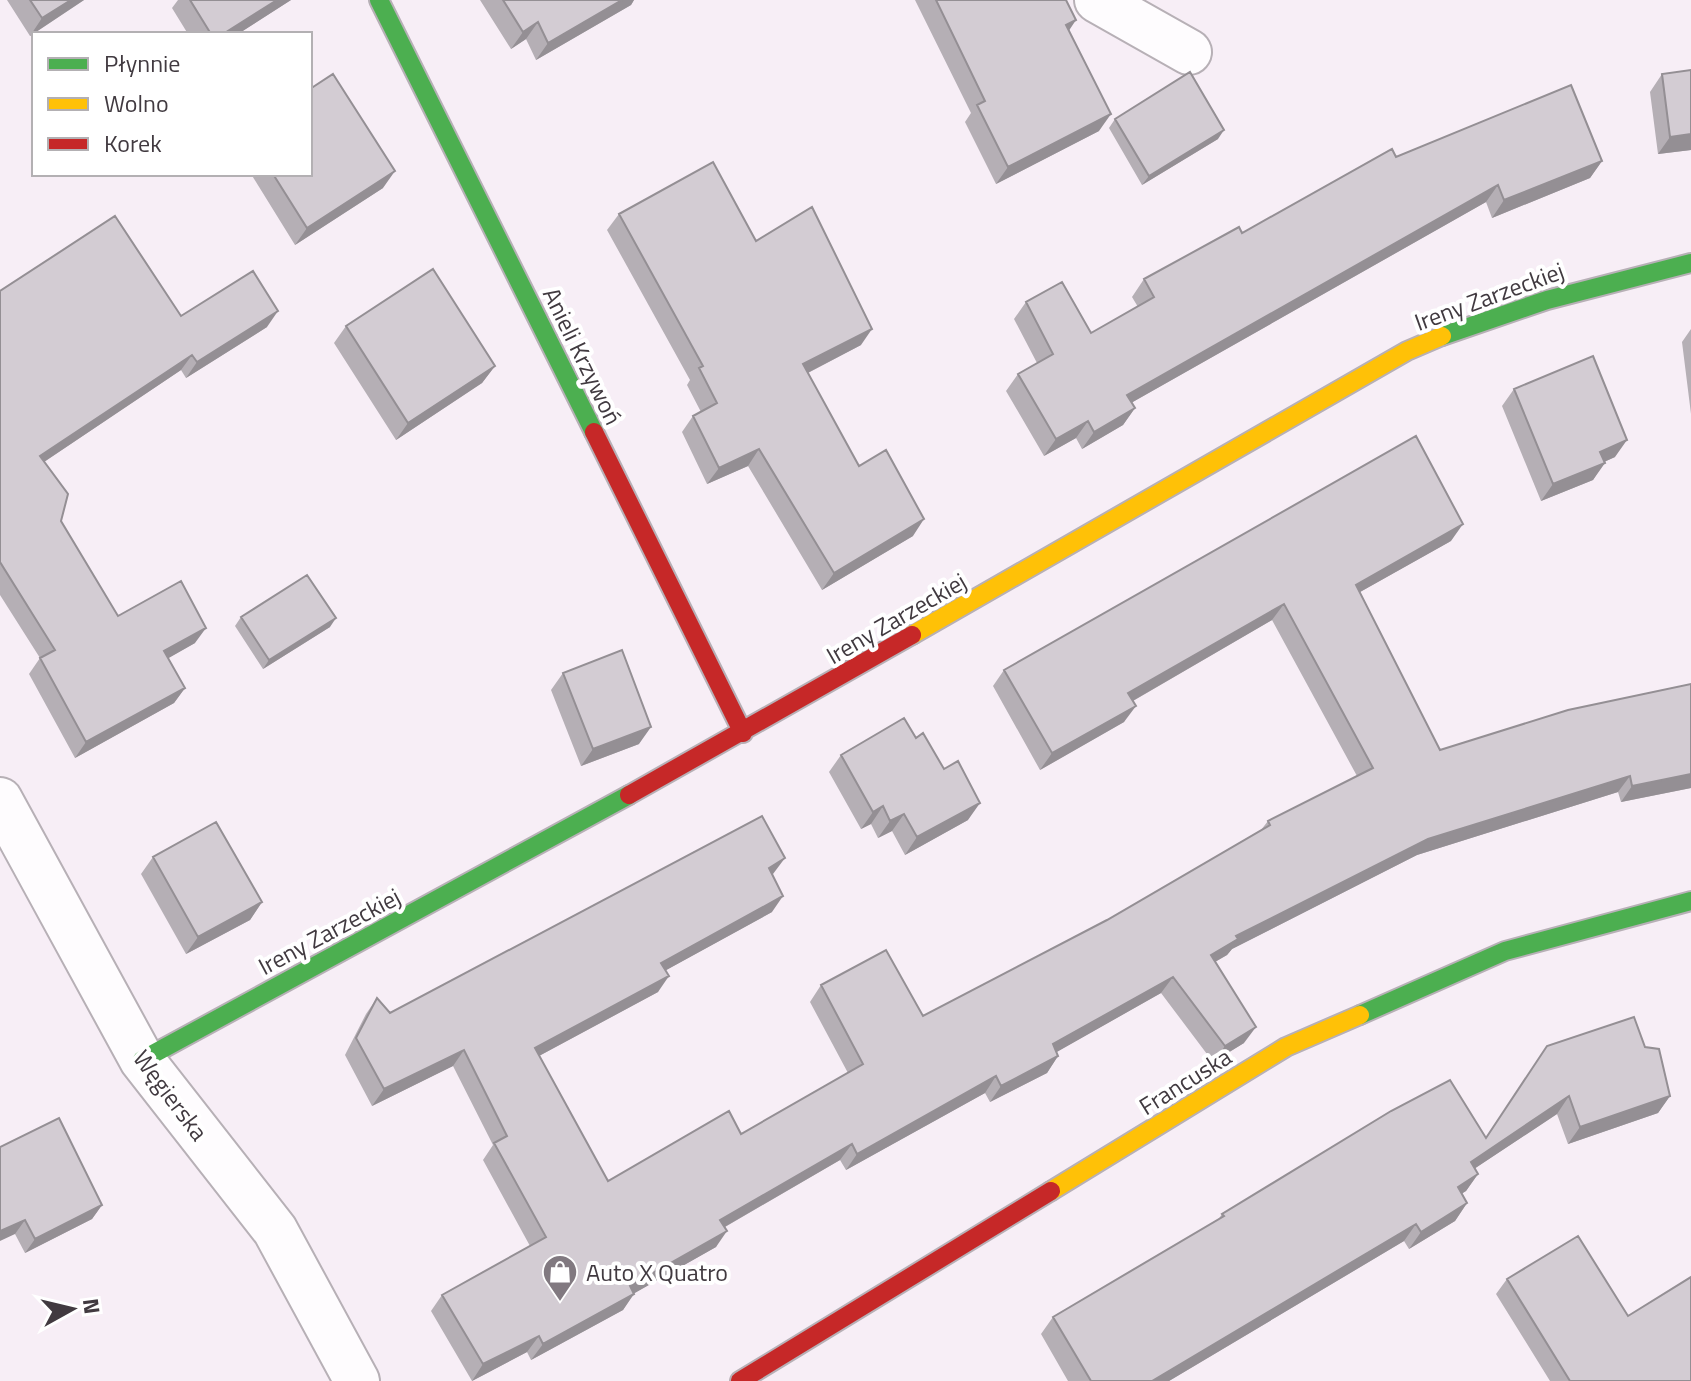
<svg xmlns="http://www.w3.org/2000/svg" width="1691" height="1381" font-family="'Titillium Web',sans-serif">
	<style>
		.lines { fill: none; stroke-linecap: round; stroke-linejoin: round }
		.street-casing { stroke: #b7b0b6; stroke-width: 48 }
		.fast-casing { stroke: #b7b0b6; stroke-width: 22 }
		.slow-casing { stroke: #b7b0b6; stroke-width: 22 }
		.jam-casing { stroke: #b7b0b6; stroke-width: 22 }
		.street { stroke: #fefcfe; stroke-width: 44 }
		.fast { stroke: #4caf50; stroke-width: 18 }
		.slow { stroke: #ffc107; stroke-width: 18 }
		.jam { stroke: #c62828; stroke-width: 18 }
		.wall { fill: #b5afb5 }
		.shaded-wall { fill: #948f94 }
		.building { fill: #d3ccd3; stroke: #948f94; stroke-width: 2 }
		.labels { text-anchor: middle; dominant-baseline: central; stroke-width: 8; stroke-linejoin: round; paint-order: stroke }
		.street-label { font-size: 24px; fill: #413a40; stroke: #fff }
		.poi-label { font-size: 24px; fill: #413a40; stroke: #fff; text-anchor: start }
	</style>
	<rect width="100%" height="100%" fill="#f7eef6"/>
	<g class="lines">
		<defs>
			<path id="street" d="M1097 0 1189 52
				M0 800 142 1060 275 1230 357 1381"/>
			<path id="fast" d="M379 0 594 432
				M1442 336 1547 300 1691 263
				M1360 1015 1505 951 1691 901
				M142 1060 629 795"/>
			<path id="slow" d="M912 635 1407 351 1442 336
				M1051 1191 1286 1047 1360 1015"/>
			<path id="jam" d="M594 432 743 733
				M629 795 912 635
				M740 1381 1051 1191"/>
		</defs>
		<use href="#street" class="street-casing"/>
		<use href="#fast" class="fast-casing"/>
		<use href="#slow" class="slow-casing"/>
		<use href="#jam" class="jam-casing"/>
		<use href="#street" class="street"/>
		<use href="#fast" class="fast"/>
		<use href="#slow" class="slow"/>
		<use href="#jam" class="jam"/>
	</g>
	<path class="wall" d="M7 0H84L30 36Z
		M178 0H291L238 34H188L172 8Z
		M480 0H634L631 5 536 60 526 39 511 49Z
		M915 0H1066L1069 30 1099 131 996 184 965 122 971 113Z
		M1691 70V150L1658 154 1650 92 1662 74Z
		M1115 119 1218 139 1142 185 1109 128Z
		M1396 157 1602 161 1590 178 1492 218 1486 202 1131 403 1135 408 1123 425 1082 449 1076 438 1044 456 1006 391 1018 374 1037 363 1014 319 1026 302 1091 333 1138 307 1132 297 1144 279 1242 233Z
		M251 174H310L383 188 295 245Z
		M619 214 756 241 861 345 808 373 859 466 913 536 822 590 748 466 707 484 682 432 693 416 701 412 687 385 690 380 607 230Z
		M0 291 267 327 186 378 181 370 44 462 61 521 118 616 195 643 168 658 185 688 174 703 75 758 29 674 40 658 0 595Z
		M346 326 495 366 482 383 396 440 334 343Z
		M1691 329V414L1682 342Z
		M1514 389 1615 457 1604 462 1593 480 1541 501 1502 406Z
		M1451 541 1360 592 1440 750 1691 684V788L1621 802 1618 792 1417 855 1232 949 1227 955 1215 962 1244 1043 1213 1062 1161 993 1056 1052 1058 1056 1047 1073 990 1102 985 1093 846 1170 840 1160 725 1227 716 1247 634 1293 623 1310 531 1360 527 1352 472 1381 431 1311 442 1295 530 1246 483 1160 493 1145 453 1066 372 1106 345 1055 366 1014 377 998 390 1013 773 874 772 875V912L666 970 658 992 539 1056 608 1181 741 1134 848 1073 810 1002 821 985 923 1016 1107 920 1261 830 1268 821 1357 776 1272 620 1133 701 1124 722 1040 770 993 686 1004 670Z
		M241 617 330 627 263 669 235 626Z
		M563 673 639 744 581 766 551 690Z
		M841 755 968 820 905 855 892 831 878 838 871 824 861 829 829 772Z
		M153 857 262 902 250 920 186 954 141 874Z
		M1645 1047 1670 1096 1658 1113 1568 1144 1557 1114 1475 1168 1478 1174 1466 1191 1462 1193 1467 1203 1455 1221 1409 1249 1404 1241 1169 1381H1068L1041 1334 1053 1317 1218 1220 1222 1214 1486 1138Z
		M0 1147 102 1205 92 1219 25 1253 15 1234Z
		M1507 1279 1628 1316 1691 1381H1550L1496 1294Z"/>
	<path class="shaded-wall" d="M71 0H84L30 36 42 18Z
		M277 0H291L238 34H223Z
		M622 0H634L631 5 536 60 548 43Z
		M1076 20 1064 38 1066 25Z
		M538 22 526 39 511 49 523 32Z
		M1111 114 1099 131 996 184 1008 167Z
		M1224 130 1218 139 1142 185 1149 176Z
		M1691 134V150L1658 154 1670 137Z
		M1602 161 1590 178 1492 218 1504 200Z
		M395 171 383 188 295 245 307 228Z
		M1498 185 1486 202 1115 412 1127 395Z
		M278 311 267 327 186 378 197 362Z
		M872 329 861 345 792 381 803 364Z
		M192 355 181 370 29 472 40 456Z
		M495 366 482 383 396 440 408 423Z
		M1135 408 1123 425 1082 449 1094 432Z
		M1088 421 1076 438 1044 456 1056 439Z
		M1627 440 1615 457 1588 469 1600 452Z
		M759 449 748 466 707 484 719 468Z
		M1605 463 1593 480 1541 501 1553 484Z
		M924 519 913 536 822 590 834 573Z
		M1463 524 1451 541 1344 601 1356 585Z
		M1284 604 1272 620 1117 710 1128 693Z
		M336 618 330 627 263 669 269 660Z
		M206 628 195 643 153 667 164 651Z
		M185 688 174 703 75 758 86 742Z
		M1136 706 1124 722 1040 770 1052 753Z
		M651 727 639 744 581 766 593 749Z
		M1691 774V788L1621 802 1632 786Z
		M1630 776 1618 792 1417 855 1232 949 1227 955 1199 971 1211 955 1236 936 1428 839Z
		M980 803 968 820 905 855 917 837Z
		M883 806 871 824 861 829 873 812Z
		M904 814 892 831 878 838 890 821Z
		M785 858 773 874 757 884 769 868Z
		M783 896 772 912 650 979 661 963Z
		M262 902 250 920 186 954 198 937Z
		M669 976 658 992 524 1064 535 1048Z
		M1173 977 1161 993 1041 1061 1053 1044Z
		M1256 1027 1244 1043 1213 1062 1225 1046Z
		M464 1050 453 1066 372 1106 384 1089Z
		M1058 1056 1047 1073 990 1102 1001 1086Z
		M996 1076 985 1093 846 1170 857 1154Z
		M1569 1096 1557 1114 1459 1179 1471 1162Z
		M1670 1096 1658 1113 1568 1144 1580 1127Z
		M852 1144 840 1160 709 1236 720 1220Z
		M1478 1174 1466 1191 1446 1204 1458 1187Z
		M1467 1203 1455 1221 1409 1249 1421 1232Z
		M102 1205 92 1219 25 1253 35 1239Z
		M25 1220 15 1234 0 1241V1231Z
		M1416 1224 1404 1241 1169 1381H1152Z
		M727 1231 716 1247 619 1302 630 1286Z
		M634 1294 623 1310 531 1360 543 1344Z
		M539 1336 527 1352 472 1381 483 1364Z"/>
	<path class="building" d="M30 0H71L42 18Z
		M190 0H277L223 34H211Z
		M503 0H622L548 43 538 22 523 32Z
		M936 0H1066L1076 20 1066 25 1111 114 1008 167 977 105 985 101Z
		M1691 70V134L1670 137 1662 74Z
		M1190 72 1224 130 1149 176 1115 119Z
		M333 74 395 171 307 228 273 174H310V89Z
		M1571 85 1602 161 1504 200 1498 185 1127 395 1135 408 1094 432 1088 421 1056 439 1018 374 1053 354 1026 302 1062 282 1091 333 1154 297 1144 279 1239 227 1242 233 1392 149 1396 157Z
		M713 162 756 241 812 207 872 329 803 364 859 466 886 450 924 519 834 573 759 449 719 468 693 416 717 403 699 368 703 366 619 214Z
		M115 216 181 316 253 271 278 311 197 362 192 355 40 456 68 494 61 521 118 616 181 581 206 628 164 651 185 688 86 742 40 658 55 650 0 562V291Z
		M433 269 495 366 408 423 346 326Z
		M1593 356 1627 440 1600 452 1605 463 1553 484 1514 389Z
		M1416 436 1463 524 1356 585 1440 750 1568 710 1691 684V774L1632 786 1630 776 1428 839 1236 936 1238 939 1211 955 1256 1027 1225 1046 1173 977 1053 1044 1058 1056 1001 1086 996 1076 857 1154 852 1144 720 1220 727 1231 630 1286 634 1294 543 1344 539 1336 483 1364 442 1295 546 1237 494 1143 507 1136 464 1050 384 1089 356 1038 377 998 390 1013 762 816 785 858 769 868 783 896 661 963 669 976 535 1048 608 1181 729 1111 741 1134 863 1064 821 985 886 950 923 1016 1107 920 1270 825 1268 821 1373 768 1284 604 1128 693 1136 706 1052 753 1004 670Z
		M307 575 336 618 269 660 241 617Z
		M622 650 651 727 593 749 563 673Z
		M904 718 916 738 923 733 944 769 958 761 980 803 917 837 904 814 890 821 883 806 873 812 841 755Z
		M216 822 262 902 198 937 153 857Z
		M1634 1017 1645 1047 1659 1049 1670 1096 1580 1127 1569 1096 1471 1162 1478 1174 1458 1187 1467 1203 1421 1232 1416 1224 1152 1381H1091L1053 1317 1224 1216 1222 1214 1391 1111 1450 1080 1486 1138 1547 1046Z
		M59 1118 102 1205 35 1239 25 1220 0 1231V1147Z
		M1578 1236 1628 1316 1691 1277V1381H1570L1507 1279Z"/>
	<defs>
		<symbol id="shop-pin" viewBox="-11 -11 22 30"><path d="M0 17L-7.5 6A9.5 9.5 0 1 1 7.5 6Z" fill="#817980" stroke="#fff"/><path d="M-5-2.5h2.3a2.7 3.5 0 0 1 5.4 0H5L5.5 6h-11ZM-1.5-2.5h3a1.5 2.3 0 0 0-3 0Z" fill="#fff"/></symbol>
	</defs>
	<g fill-rule="evenodd">
		<use href="#shop-pin" x="540" y="1252" width="40" height="54"/>
	</g>
	<g class="labels">
		<g class="street-label">
			<text transform="translate(1489 296) rotate(-20)">Ireny Zarzeckiej</text>
			<text transform="translate(583 356) rotate(64)">Anieli Krzywoń</text>
			<text transform="translate(896 618) rotate(-30)">Ireny Zarzeckiej</text>
			<text transform="translate(329 931) rotate(-28)">Ireny Zarzeckiej</text>
			<text transform="translate(1185 1081) rotate(-32)">Francuska</text>
			<text transform="translate(171 1095) rotate(53)">Węgierska</text>
		</g>
		<g class="poi-label">
			<text x="586" y="1272">Auto X Quatro</text>
		</g>
	</g>
	<rect x="32" y="32" width="280" height="144" fill="#ffffff" stroke="#b3b0b3" stroke-width="2"/>
	<rect x="48" y="58" width="40" height="12" fill="#4caf50" stroke="#b3b0b3" stroke-width="2"/>
	<text x="104" y="72" font-size="24" fill="#413a40">Płynnie</text>
	<rect x="48" y="98" width="40" height="12" fill="#ffc107" stroke="#b3b0b3" stroke-width="2"/>
	<text x="104" y="112" font-size="24" fill="#413a40">Wolno</text>
	<rect x="48" y="138" width="40" height="12" fill="#c62828" stroke="#b3b0b3" stroke-width="2"/>
	<text x="104" y="152" font-size="24" fill="#413a40">Korek</text>
	<g transform="translate(72 1309) rotate(82)" stroke="#ffffff" stroke-width="6" paint-order="stroke">
	<path d="M0-6L14 30L0 20L-14 30Z" fill="#413a40"/>
	<text y="-12" font-size="22" font-weight="bold" text-anchor="middle" fill="#413a40">N</text>
	</g>
</svg>
